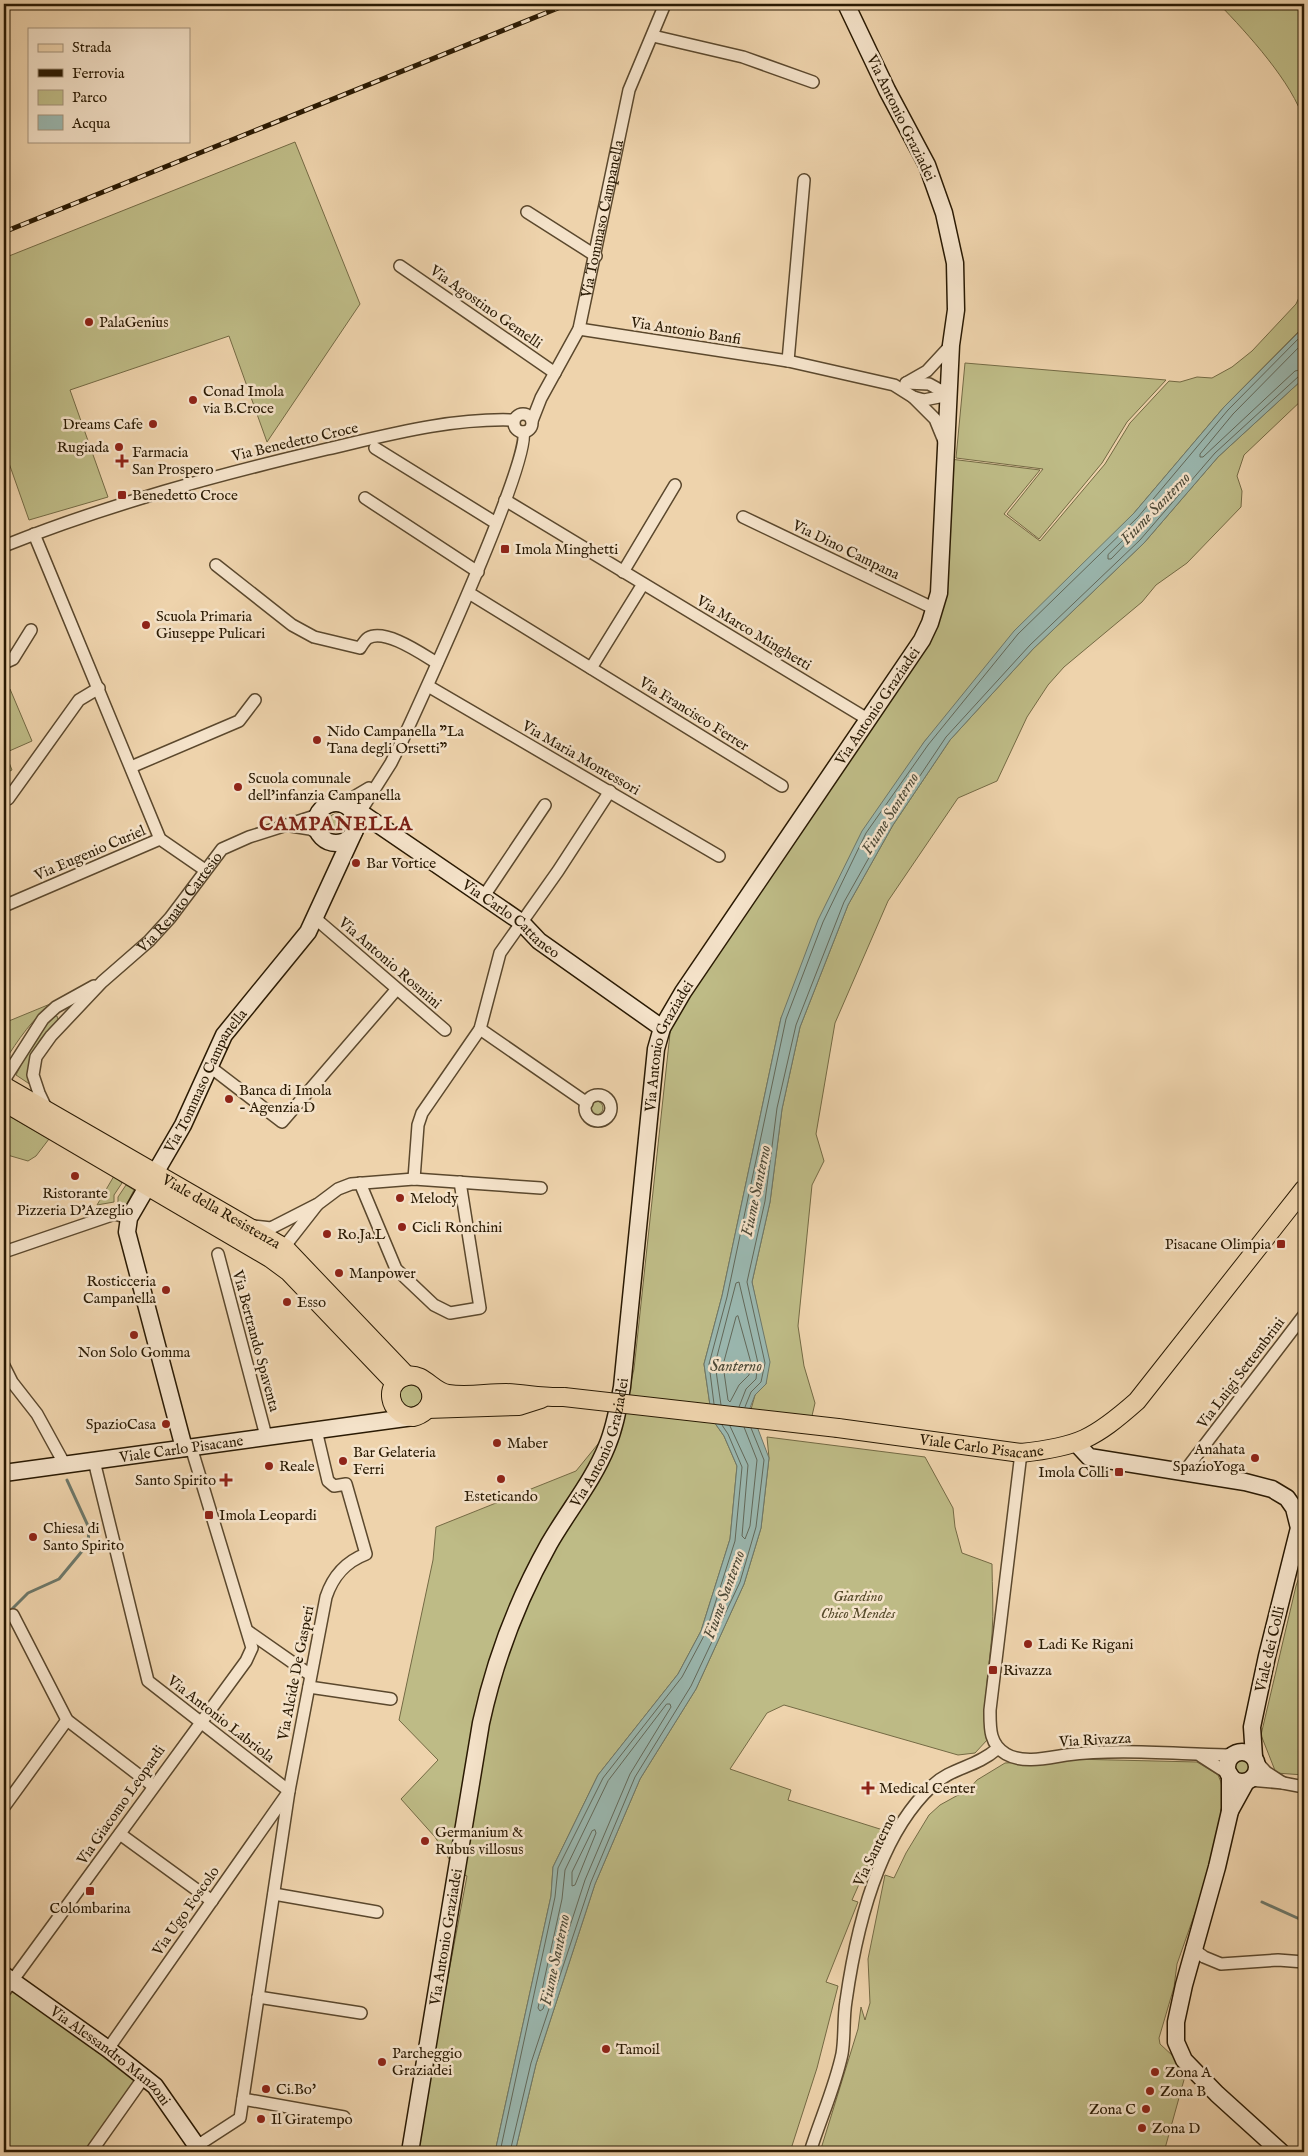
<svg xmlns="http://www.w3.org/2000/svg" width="1308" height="2156" font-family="'IM FELL English',serif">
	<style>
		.green { fill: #bebb86; stroke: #746a44 }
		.water { fill: #9ab7af; stroke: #6d786a }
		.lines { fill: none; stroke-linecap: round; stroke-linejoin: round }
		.shore { stroke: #626859; stroke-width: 1 }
		.stream { stroke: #6d786a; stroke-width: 3 }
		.street-casing { stroke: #5b482d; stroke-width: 14 }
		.secondary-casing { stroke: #2a1a03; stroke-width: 19 }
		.primary-casing { stroke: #2a1a03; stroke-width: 20 }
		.street { stroke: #f4e2c9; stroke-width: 11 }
		.secondary { stroke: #f4e2c9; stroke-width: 16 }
		.primary { stroke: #eed3ac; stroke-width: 18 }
		.rail-casing { stroke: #2a1a03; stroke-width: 5 }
		.rail { stroke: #f4e2c9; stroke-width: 3; stroke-dasharray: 9; stroke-linecap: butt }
		.primary-bridge-casing { stroke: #2a1a03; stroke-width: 20; stroke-linecap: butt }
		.primary-bridge { stroke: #eed3ac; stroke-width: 18 }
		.poi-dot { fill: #8f2418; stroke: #f4e2c9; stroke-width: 2 }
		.labels { text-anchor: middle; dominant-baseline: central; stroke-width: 5; stroke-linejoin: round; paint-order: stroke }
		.street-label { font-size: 15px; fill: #2a1a03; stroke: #f4e2c9 }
		.poi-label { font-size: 15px; fill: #2a1a03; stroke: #f4e2c9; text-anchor: start }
		.park-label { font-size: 15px; font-style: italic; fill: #564a2a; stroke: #f4e2c9 }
		.water-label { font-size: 16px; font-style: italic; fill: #4c4937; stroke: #f4e2c9 }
		.district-label { font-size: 20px; font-weight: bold; letter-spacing: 1px; fill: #7a1f14; stroke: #f4e2c9 }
	</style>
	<rect width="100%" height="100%" fill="#eed3ac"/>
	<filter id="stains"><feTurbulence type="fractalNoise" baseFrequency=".004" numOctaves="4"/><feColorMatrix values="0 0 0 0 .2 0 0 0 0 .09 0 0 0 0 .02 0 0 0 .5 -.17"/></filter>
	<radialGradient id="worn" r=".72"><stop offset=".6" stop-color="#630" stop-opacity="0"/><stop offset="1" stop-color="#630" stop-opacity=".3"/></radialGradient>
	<path class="green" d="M1219 4H1304V121C1293 83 1247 33 1219 4Z
		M295 142 360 304 267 442 229 336 70 390 108 497 29 520 4 449V258Z
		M1304 287V326L1224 407 1134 513 924 742 781 1018 722 1296 704 1364 712 1419 724 1436 737 1466 730 1539 701 1631 678 1674 598 1775 553 1867 551 1896 495 2152H415L467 1876 458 1873 435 1837 401 1799 438 1760 399 1720 433 1560 436 1527 576 1471 624 1412 634 1369 671 1024 926 642 950 459 1040 470 1004 514 1040 541 1105 464 1130 423 1169 381 1180 382 1197 377 1212 378 1232 367 1252 351 1296 304Z
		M965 363 1166 380 1127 422 1102 463 1039 539 1007 514 1043 469 956 458Z
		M1304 378V398L1244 455 1237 476 1242 491 1241 507 1187 563 1156 585 1142 602 1064 667 1048 685 1027 717 997 781 958 798 888 901 835 1023 816 1134 824 1161 812 1185 798 1326 804 1366 815 1403 811 1420 750 1413 755 1395 766 1384 760 1321 752 1282 770 1202 782 1109 800 1027 848 905 893 825 950 740 1033 649 1144 543 1218 457Z
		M10 689 32 741 7 752 6 755 12 770 4 774V692Z
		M327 823a9 9 0 1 1 18 0a9 9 0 1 1-18 0Z
		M55 1002C33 1017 18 1040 4 1062V1023Z
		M57 1016 58 1020C34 1043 30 1052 31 1085L16 1075C23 1061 42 1019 57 1016Z
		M589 1108a7 7 0 1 1 14 0a7 7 0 1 1-14 0Z
		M4 1113 49 1139 36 1156 28 1161 4 1154Z
		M114 1176 122 1183 114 1195V1202L97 1205Z
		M126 1185 134 1190 125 1207 118 1209V1197Z
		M400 1396a11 11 0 1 1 22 0a11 11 0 1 1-22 0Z
		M767 1437 925 1457 953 1508 955 1527 962 1553 992 1564C992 1587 994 1611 992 1634 989 1670 982 1704 988 1739L975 1753 958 1755 784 1705 767 1713 730 1769 791 1790 788 1800 883 1830 852 1900 858 1902 826 1982 838 1986 817 2068 790 2152H515L536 2064 595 1884 640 1779 696 1689 744 1584 761 1528 769 1458Z
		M1304 1562V1775L1276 1773 1261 1735 1296 1586Z
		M1234 1767a9 9 0 1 1 18 0a9 9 0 1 1-18 0Z
		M1072 1759 1197 1762 1218 1775 1221 1782 1225 1805 1210 1870 1177 1964 1174 1987 1159 2038 1160 2044 1187 2069 1164 2152H820L858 2029 861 2007 865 2020 870 2003 868 1959 885 1875 894 1878 906 1853 929 1815 940 1805 969 1789 977 1780 1005 1763Z
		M11 1977 148 2078 96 2152H4V1986Z"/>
	<path class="water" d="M1304 327V378L1218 457 1144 543 1033 649 950 740 893 825 848 905 800 1027 782 1109 770 1202 752 1282 770 1362 766 1384 755 1395 750 1408 769 1458 761 1528 744 1584 696 1689 640 1779 595 1884 536 2064 515 2152H495L551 1896 553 1867 598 1775 678 1674 701 1631 730 1539 737 1466 724 1436 712 1419 704 1364 722 1296 781 1018 818 920 862 831 924 742 1014 631 1134 513 1224 407Z"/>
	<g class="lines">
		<path class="shore" d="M1304 342 1233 414 1200 454V457H1203L1295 371 1304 369
			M1135 529 1139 530 1111 559H1108V555Z
			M738 1316 751 1363 749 1375 739 1385 730 1402 728 1400 723 1365 736 1317Z
			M714 1404 709 1364 727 1297 786 1019 823 922 866 833 928 745 1018 634 1138 517 1228 410 1304 333
			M721 1405 715 1364 736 1283 739 1282 758 1363 756 1379 746 1389 739 1407
			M745 1407 751 1392 761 1382 765 1363 747 1282 765 1201 777 1108 796 1025 844 902 889 822 946 737 1030 645 1140 540 1215 453 1299 376 1304 375
			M730 1426 748 1465 742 1536 745 1539 750 1526 757 1460 744 1427
			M667 1704H670L671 1707 630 1774 585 1880 543 2009 540 2011 538 2008 562 1899 565 1870 608 1781Z
			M595 1830 596 1833 575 1885 572 1886V1872L592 1831Z
			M500 2152 555 1897 558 1868 603 1778 682 1677 706 1632 735 1541 742 1467 728 1434 722 1425
			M510 2152 531 2063 591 1882 635 1777 691 1686 740 1582 756 1527 764 1460 751 1428"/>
		<path class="stream" d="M4 1617 28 1593 59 1579 88 1544 89 1528 67 1480
			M1262 1902 1304 1921"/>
		<defs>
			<g id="street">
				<path d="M653 36 743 57 813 82"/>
				<path d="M527 212 596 256"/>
				<path d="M400 266 555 373"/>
				<path d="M579 329 788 361 894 385 913 397 935 419 944 441"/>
				<path d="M788 361 804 180"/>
				<path d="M906 383 927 371 951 345"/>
				<path d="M906 383 929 384 949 395"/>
				<path d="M913 397 924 400 949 395"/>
				<circle cx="523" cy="423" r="9"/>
				<path id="s1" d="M532 421 541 398 579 329 629 90 665 4"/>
				<path d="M375 448 496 523"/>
				<path d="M365 498 478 572"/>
				<path d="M505 500 869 720"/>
				<path d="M743 517 935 609"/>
				<path d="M34 534 160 839 205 870"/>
				<path d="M4 546C109 504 217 475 327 449 388 435 450 418 513 420"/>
				<path d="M216 565 292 625 314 637 360 648C362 645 365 640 368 638 385 628 422 654 437 663"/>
				<path d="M623 572 675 485"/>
				<path d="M469 593 782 786"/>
				<path d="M4 663 13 659 31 630"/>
				<path d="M591 668 643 584"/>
				<path d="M428 686 719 856"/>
				<path d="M131 767 239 721 255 700"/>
				<path d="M4 799H8L79 700 99 688"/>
				<path d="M342 804 369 788"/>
				<path d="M360 812 391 763 403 739C420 702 534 454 523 432"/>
				<path d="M291 826 310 829 319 834"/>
				<path d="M484 896 545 805"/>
				<path d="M4 906 160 839"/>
				<path d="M316 919 445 1030"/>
				<path d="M480 1029 587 1103"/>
				<path d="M209 1066 282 1122 396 990"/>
				<path d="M6 1091V1077L43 1019 56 1007 94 986"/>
				<circle cx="598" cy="1108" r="13"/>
				<path id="s2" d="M47 1110 39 1093 33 1075 36 1057 51 1036 102 982 149 941 170 918 222 849 249 837 318 815"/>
				<path d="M414 1179 418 1125 422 1113 480 1029 500 953 558 871 610 791"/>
				<path d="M360 1183 396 1269 434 1305 450 1313 480 1308 460 1182"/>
				<path d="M253 1226 271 1228 318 1204 338 1189 351 1184 414 1179 541 1188"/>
				<path d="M281 1251 317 1205"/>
				<path d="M4 1252 115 1214 129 1218"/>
				<path d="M218 1254 266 1436"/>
				<path d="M4 1366 12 1382 37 1414 65 1465"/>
				<path d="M1021 1453 990 1710C990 1727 989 1744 1006 1754 1023 1764 1047 1758 1066 1755 1118 1748 1174 1754 1226 1755L1238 1753"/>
				<path d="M94 1461 148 1681 289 1791 108 2049"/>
				<path d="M1184 1472 1304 1315"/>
				<path d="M13 1615 67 1720 153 1786"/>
				<path d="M249 1632 309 1674"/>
				<path d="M309 1687 391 1699"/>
				<path d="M1201 1756 1229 1774"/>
				<path d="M1249 1780 1283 1783 1266 1772 1256 1761"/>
				<path d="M1283 1783 1304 1787"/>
				<path d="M4 1807 67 1720"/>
				<path d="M120 1834 212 1901"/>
				<path d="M274 1894 377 1912"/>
				<path d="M1192 1948 1204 1957 1221 1964 1278 1960 1304 1962"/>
				<path d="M4 1992 246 1661 252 1648 191 1447"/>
				<path d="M258 1997 361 2013"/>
				<path d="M243 2099 344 2117"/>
				<path d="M195 2144 203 2142 240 2118 289 1791 326 1597C333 1576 345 1562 366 1554L346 1484 334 1486 328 1481 316 1430"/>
				<path d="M91 2152 144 2077"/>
				<path d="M810 2152C820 2120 835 2087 842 2054 845 2037 843 2019 846 2001 856 1930 877 1837 932 1786 952 1767 975 1768 997 1749"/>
			</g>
			<g id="secondary">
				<circle cx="336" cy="823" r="20"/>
				<path id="s3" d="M356 822 360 812 521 922 539 941 662 1028"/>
				<path d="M1077 1444 1089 1457 1245 1482 1272 1489 1287 1498 1294 1508 1299 1528 1267 1656 1252 1727 1254 1757"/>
				<path id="s4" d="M184 1448 127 1232 129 1218 183 1125 224 1035 308 932 355 830"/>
				<path id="s5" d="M4 1473 413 1417"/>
				<circle cx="1242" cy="1767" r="15"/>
				<path d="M1230 1775V1811L1246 1782"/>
				<path d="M1230 1811 1217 1867 1184 1985 1176 2022V2042L1184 2060 1217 2094 1281 2152"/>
				<path id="s6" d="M4 1975 108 2049 155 2086 201 2152"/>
				<path id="s7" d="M410 2152 481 1723C495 1659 517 1601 549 1544 568 1511 593 1481 607 1446 615 1427 618 1408 622 1387L656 1049 662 1028 683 992 922 640 930 623 939 593 951 345 956 310 955 263 944 213 927 165 887 90 846 4"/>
			</g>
			<g id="primary">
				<path id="s8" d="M4 1086 285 1248 407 1376"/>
				<path d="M4 1102 270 1258 289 1272 395 1383"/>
				<path d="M424 1380C437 1394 432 1412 413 1417 388 1416 382 1382 407 1376 423 1372 433 1392 448 1394 468 1397 486 1393 506 1393 526 1394 544 1398 564 1397"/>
				<path d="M427 1409 519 1406 541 1399"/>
				<path id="s9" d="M838 1428 1021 1453C1078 1447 1094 1439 1137 1401L1304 1189"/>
			</g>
		</defs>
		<use href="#street" class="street-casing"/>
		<use href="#secondary" class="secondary-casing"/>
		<use href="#primary" class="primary-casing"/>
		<use href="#street" class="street"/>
		<use href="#secondary" class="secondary"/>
		<use href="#primary" class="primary"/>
		<defs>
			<path id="rail" d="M4 232 568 4"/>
		</defs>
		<use href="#rail" class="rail-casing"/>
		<use href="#rail" class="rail"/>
		<defs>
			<path id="primary-bridge" d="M564 1397 838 1428"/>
		</defs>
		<use href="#primary-bridge" class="primary-bridge-casing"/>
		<use href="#primary-bridge" class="primary-bridge"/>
	</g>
	<g class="poi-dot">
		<circle cx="89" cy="322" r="5"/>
		<circle cx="193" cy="400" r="5"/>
		<circle cx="153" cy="424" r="5"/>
		<circle cx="119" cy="447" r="5"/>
		<path d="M119.5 453.5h5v5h5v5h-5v5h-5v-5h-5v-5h5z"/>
		<rect x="117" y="490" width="10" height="10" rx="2.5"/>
		<rect x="500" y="544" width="10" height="10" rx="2.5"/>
		<circle cx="146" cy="625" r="5"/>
		<circle cx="317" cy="740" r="5"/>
		<circle cx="238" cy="787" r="5"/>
		<circle cx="356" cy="863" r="5"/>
		<circle cx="229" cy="1099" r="5"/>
		<circle cx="75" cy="1176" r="5"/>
		<circle cx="400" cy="1198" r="5"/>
		<circle cx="402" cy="1227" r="5"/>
		<circle cx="327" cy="1234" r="5"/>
		<rect x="1276" y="1239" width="10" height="10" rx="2.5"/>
		<circle cx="339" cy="1273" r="5"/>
		<circle cx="166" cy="1290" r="5"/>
		<circle cx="287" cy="1302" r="5"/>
		<circle cx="134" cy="1335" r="5"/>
		<circle cx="166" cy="1424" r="5"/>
		<circle cx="497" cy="1443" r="5"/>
		<circle cx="1255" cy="1458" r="5"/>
		<circle cx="343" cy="1461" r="5"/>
		<circle cx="269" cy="1466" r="5"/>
		<rect x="1114" y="1467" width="10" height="10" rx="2.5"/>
		<circle cx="501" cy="1479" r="5"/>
		<path d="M223.5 1472.5h5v5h5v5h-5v5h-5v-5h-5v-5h5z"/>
		<rect x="204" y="1510" width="10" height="10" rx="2.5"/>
		<circle cx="33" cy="1537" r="5"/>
		<circle cx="1028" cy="1644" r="5"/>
		<rect x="988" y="1665" width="10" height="10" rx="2.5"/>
		<path d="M865.5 1780.5h5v5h5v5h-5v5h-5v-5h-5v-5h5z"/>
		<circle cx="425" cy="1841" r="5"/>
		<rect x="85" y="1886" width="10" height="10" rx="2.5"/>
		<circle cx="606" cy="2049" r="5"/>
		<circle cx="382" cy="2062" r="5"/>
		<circle cx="1155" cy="2072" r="5"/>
		<circle cx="266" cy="2089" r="5"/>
		<circle cx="1150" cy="2091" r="5"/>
		<circle cx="1146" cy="2109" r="5"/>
		<circle cx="261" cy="2119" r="5"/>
		<circle cx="1142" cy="2128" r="5"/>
	</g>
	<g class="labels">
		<g class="street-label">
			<text transform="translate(901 118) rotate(64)">Via Antonio Graziadei</text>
			<text stroke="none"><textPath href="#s1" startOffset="216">Via Tommaso Campanella</textPath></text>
			<text transform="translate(486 307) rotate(35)">Via Agostino Gemelli</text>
			<text transform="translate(686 331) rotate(9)">Via Antonio Banfi</text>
			<text transform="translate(295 442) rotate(-13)">Via Benedetto Croce</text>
			<text transform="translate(846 550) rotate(26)">Via Dino Campana</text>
			<text transform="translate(754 633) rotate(31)">Via Marco Minghetti</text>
			<text stroke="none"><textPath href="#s7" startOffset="1551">Via Antonio Graziadei</textPath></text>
			<text transform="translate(694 714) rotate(32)">Via Francisco Ferrer</text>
			<text transform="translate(581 758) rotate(30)">Via Maria Montessori</text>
			<text transform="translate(90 853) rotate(-23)">Via Eugenio Curiel</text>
			<text stroke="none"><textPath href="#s2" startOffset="268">Via Renato Cartesio</textPath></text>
			<text stroke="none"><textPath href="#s3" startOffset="196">Via Carlo Cattaneo</textPath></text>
			<text transform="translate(390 963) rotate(41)">Via Antonio Rosmini</text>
			<text stroke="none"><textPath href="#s7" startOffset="1148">Via Antonio Graziadei</textPath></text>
			<text stroke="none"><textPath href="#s4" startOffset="395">Via Tommaso Campanella</textPath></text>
			<text stroke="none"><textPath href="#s8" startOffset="251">Viale della Resistenza</textPath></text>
			<text transform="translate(256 1341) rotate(75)">Via Bertrando Spaventa</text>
			<text transform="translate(1241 1373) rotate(-53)">Via Luigi Settembrini</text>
			<text stroke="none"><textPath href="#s7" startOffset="742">Via Antonio Graziadei</textPath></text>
			<text stroke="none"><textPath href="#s9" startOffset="145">Viale Carlo Pisacane</textPath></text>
			<text stroke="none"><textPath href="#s5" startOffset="179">Viale Carlo Pisacane</textPath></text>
			<text transform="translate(1270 1649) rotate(-77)">Viale dei Colli</text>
			<text transform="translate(296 1673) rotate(-79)">Via Alcide De Gasperi</text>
			<text transform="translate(221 1719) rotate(38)">Via Antonio Labriola</text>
			<text transform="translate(1095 1740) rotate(-3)">Via Rivazza</text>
			<text transform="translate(121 1805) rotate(-55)">Via Giacomo Leopardi</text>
			<text transform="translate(875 1850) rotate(-64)">Via Santerno</text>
			<text transform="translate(186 1911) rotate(-55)">Via Ugo Foscolo</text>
			<text stroke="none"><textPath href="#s7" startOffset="218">Via Antonio Graziadei</textPath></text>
			<text stroke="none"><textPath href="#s6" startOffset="134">Via Alessandro Manzoni</textPath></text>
		</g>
		<g class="poi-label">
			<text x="99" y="322">PalaGenius</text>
			<text x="203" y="391">Conad Imola<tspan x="203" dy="17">via B.Croce</tspan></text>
			<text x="143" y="424" text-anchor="end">Dreams Cafe</text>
			<text x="109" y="447" text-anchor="end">Rugiada</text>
			<text x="132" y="452">Farmacia<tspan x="132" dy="17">San Prospero</tspan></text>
			<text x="132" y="495">Benedetto Croce</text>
			<text x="515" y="549">Imola Minghetti</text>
			<text x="156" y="616">Scuola Primaria<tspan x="156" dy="17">Giuseppe Pulicari</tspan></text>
			<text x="327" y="731">Nido Campanella "La<tspan x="327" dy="17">Tana degli Orsetti"</tspan></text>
			<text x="248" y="778">Scuola comunale<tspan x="248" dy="17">dell'infanzia Campanella</tspan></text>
			<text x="366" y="863">Bar Vortice</text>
			<text x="239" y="1090">Banca di Imola<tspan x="239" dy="17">- Agenzia D</tspan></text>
			<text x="75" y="1193" text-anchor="middle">Ristorante<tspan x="75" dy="17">Pizzeria D'Azeglio</tspan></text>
			<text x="410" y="1198">Melody</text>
			<text x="412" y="1227">Cicli Ronchini</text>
			<text x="337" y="1234">Ro.Ja.L</text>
			<text x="1271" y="1244" text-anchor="end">Pisacane Olimpia</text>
			<text x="349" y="1273">Manpower</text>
			<text x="156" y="1281" text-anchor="end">Rosticceria<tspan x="156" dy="17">Campanella</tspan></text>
			<text x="297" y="1302">Esso</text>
			<text x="134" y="1352" text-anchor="middle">Non Solo Gomma</text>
			<text x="156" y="1424" text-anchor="end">SpazioCasa</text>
			<text x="507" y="1443">Maber</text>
			<text x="1245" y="1449" text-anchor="end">Anahata<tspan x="1245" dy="17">SpazioYoga</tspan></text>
			<text x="353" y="1452">Bar Gelateria<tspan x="353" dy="17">Ferri</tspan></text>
			<text x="279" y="1466">Reale</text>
			<text x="1109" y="1472" text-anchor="end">Imola Colli</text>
			<text x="216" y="1480" text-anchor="end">Santo Spirito</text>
			<text x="501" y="1496" text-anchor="middle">Esteticando</text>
			<text x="219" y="1515">Imola Leopardi</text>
			<text x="43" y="1528">Chiesa di<tspan x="43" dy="17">Santo Spirito</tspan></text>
			<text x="1038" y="1644">Ladi Ke Rigani</text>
			<text x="1003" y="1670">Rivazza</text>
			<text x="879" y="1788">Medical Center</text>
			<text x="435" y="1832">Germanium &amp;<tspan x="435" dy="17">Rubus villosus</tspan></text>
			<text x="90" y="1908" text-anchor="middle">Colombarina</text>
			<text x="616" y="2049">Tamoil</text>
			<text x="392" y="2053">Parcheggio<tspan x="392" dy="17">Graziadei</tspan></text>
			<text x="1165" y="2072">Zona A</text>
			<text x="276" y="2089">Ci.Bo'</text>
			<text x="1160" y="2091">Zona B</text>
			<text x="1136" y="2109" text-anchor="end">Zona C</text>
			<text x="271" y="2119">Il Giratempo</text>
			<text x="1152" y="2128">Zona D</text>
		</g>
		<g class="park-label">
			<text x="858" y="1596">Giardino<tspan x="858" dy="17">Chico Mendes</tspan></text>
		</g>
		<g class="water-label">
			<text transform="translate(1156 509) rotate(-46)">Fiume Santerno</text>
			<text transform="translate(891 814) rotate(-58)">Fiume Santerno</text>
			<text transform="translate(757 1191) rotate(-78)">Fiume Santerno</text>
			<text x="736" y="1367">Santerno</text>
			<text transform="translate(725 1595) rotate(-70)">Fiume Santerno</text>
			<text transform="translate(556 1960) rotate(-78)">Fiume Santerno</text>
		</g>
		<g class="district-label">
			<text x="336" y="824">CAMPANELLA</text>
		</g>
	</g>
	<rect width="1308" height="2156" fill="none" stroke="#eed3ac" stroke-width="20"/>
	<rect x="5" y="5" width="1298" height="2146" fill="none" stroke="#2a1a03" stroke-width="2.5"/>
	<rect x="10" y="10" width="1288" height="2136" fill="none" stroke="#2a1a03"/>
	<rect x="28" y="28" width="162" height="115" fill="#f4e2c9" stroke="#a3927a"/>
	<rect x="38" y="44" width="25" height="8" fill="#eed3ac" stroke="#a3927a"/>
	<text x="72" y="52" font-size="15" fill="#2a1a03">Strada</text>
	<rect x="38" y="69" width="25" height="8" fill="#2a1a03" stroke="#a3927a"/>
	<text x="72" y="78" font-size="15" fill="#2a1a03">Ferrovia</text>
	<rect x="38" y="90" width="25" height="15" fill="#bebb86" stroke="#a3927a"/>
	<text x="72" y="102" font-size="15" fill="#2a1a03">Parco</text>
	<rect x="38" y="115" width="25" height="15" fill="#9ab7af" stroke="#a3927a"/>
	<text x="72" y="128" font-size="15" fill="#2a1a03">Acqua</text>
	<rect width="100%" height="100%" filter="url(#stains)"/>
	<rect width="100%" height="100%" fill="url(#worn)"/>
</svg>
